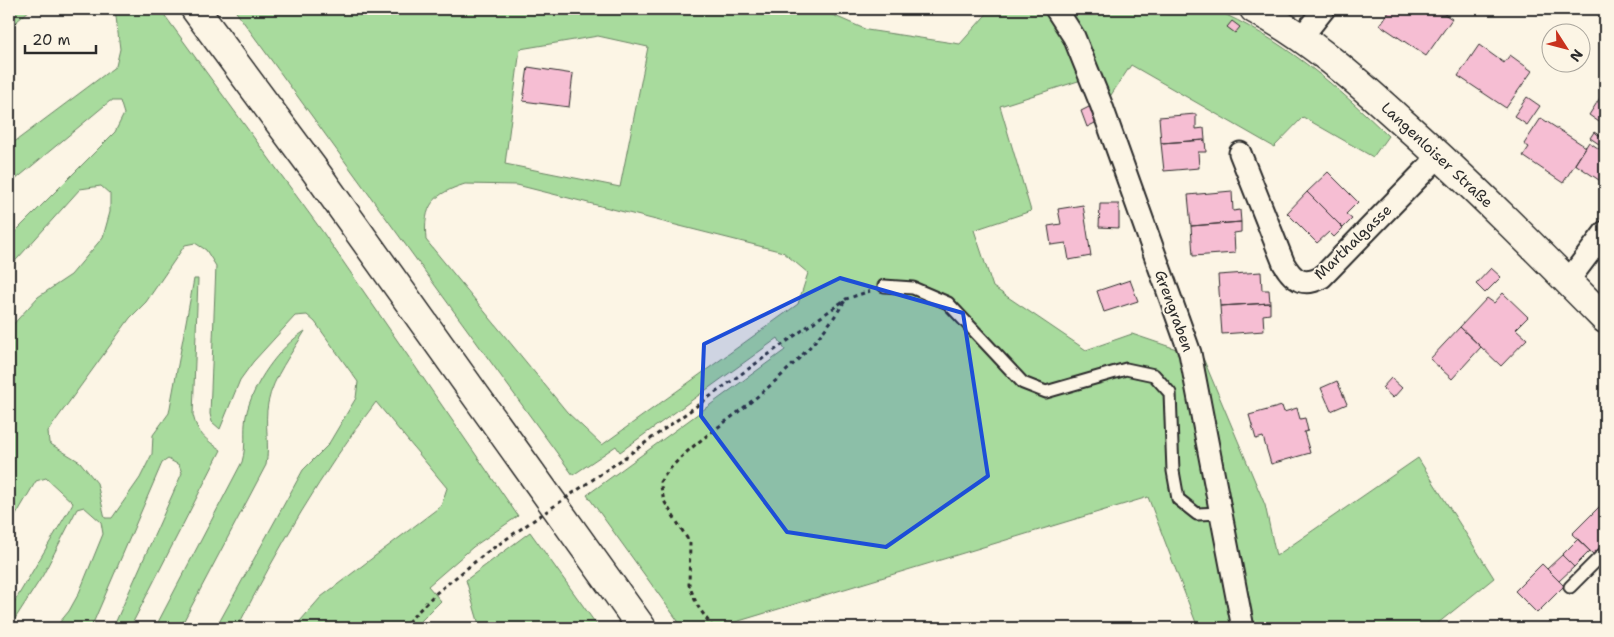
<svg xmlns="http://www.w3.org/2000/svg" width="1614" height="637" font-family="'Shantell Sans',sans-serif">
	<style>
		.green { fill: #a8db9d; stroke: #6a8364; fill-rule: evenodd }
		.building { fill: #f6bed3; stroke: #2b2b2b }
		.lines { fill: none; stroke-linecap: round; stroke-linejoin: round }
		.service-casing { stroke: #2b2b2b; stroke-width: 15 }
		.minor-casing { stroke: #2b2b2b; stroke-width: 25 }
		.tertiary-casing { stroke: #2b2b2b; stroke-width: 31 }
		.primary-casing { stroke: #2b2b2b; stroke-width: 31 }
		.path { stroke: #2b2b2b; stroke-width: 3; stroke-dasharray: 4 4; stroke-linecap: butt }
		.service { stroke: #fcf5e5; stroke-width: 11 }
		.minor { stroke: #fcf5e5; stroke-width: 21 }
		.tertiary { stroke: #fcf5e5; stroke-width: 28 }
		.primary { stroke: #fcf5e5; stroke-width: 28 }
		.path-bridge { stroke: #2b2b2b; stroke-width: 3; stroke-dasharray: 4 4; stroke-linecap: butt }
		.marked { fill: #1d4ed8; fill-opacity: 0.2; stroke: #1d4ed8; stroke-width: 4; stroke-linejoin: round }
		.labels { text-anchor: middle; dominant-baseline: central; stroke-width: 4; stroke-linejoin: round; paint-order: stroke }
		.street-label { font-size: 15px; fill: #2b2b2b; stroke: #fcf5e5 }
	</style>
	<rect width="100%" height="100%" fill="#fcf5e5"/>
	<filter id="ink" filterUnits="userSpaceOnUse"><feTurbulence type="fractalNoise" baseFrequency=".02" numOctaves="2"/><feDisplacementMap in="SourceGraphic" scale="10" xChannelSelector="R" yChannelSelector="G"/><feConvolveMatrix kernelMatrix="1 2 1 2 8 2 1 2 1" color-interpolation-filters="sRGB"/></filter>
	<g filter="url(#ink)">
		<path class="green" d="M9 9H31L9 28Z
			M115 9H160L322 231 518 516 473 547 428 586 441 601 414 628H294L321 597 441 506 447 488 376 402C322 472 277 550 237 628H216L303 470 328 445 356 398 358 382 315 322 307 315 295 316 253 362 240 380 220 429 212 422 210 414 216 266 206 250 195 243 185 245 146 302 130 318 48 431 49 443 80 462 97 483 105 518H112L140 478 152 454 153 435 169 413 194 279H198L193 415C197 433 206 440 221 450L130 628H113L182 473 179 465 168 459 162 463 91 628H55L69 611 79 593 103 534 101 522 84 507 77 509 43 575 9 628V611L73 503 46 478 36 481 9 527V329L38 297 71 275 103 237 110 212V194L101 186 80 189 9 268V238L115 132 124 114 120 101H110L9 185V146L116 66 120 49Z
			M234 9H819L867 30 960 44 991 9H1213C1280 37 1336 85 1388 136L1373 157 1303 117 1274 147 1131 65 1107 101 1097 75 1000 106 1031 211 974 230 993 287 1086 350 1132 334 1203 358 1265 505 1276 556 1418 458 1494 578 1432 628H1198L1148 497 716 628H683L587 495 785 350 778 338 620 452 616 446 573 475ZM598 36 648 47 620 187 505 164 520 49ZM465 184 517 185 783 252 808 273 798 304 602 445 567 412 426 240C423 205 433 194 465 184Z
			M305 331C292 353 273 377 268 403 264 424 270 445 266 465L180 628H155L242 462C247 444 243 432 246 416 252 385 279 347 305 331Z
			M530 532 599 628H480L466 580Z"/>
		<path class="building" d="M1391 9H1437L1452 19 1426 56 1380 25Z
			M1232 21 1240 27 1235 33 1227 27Z
			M1479 45 1504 63 1510 55 1532 71 1506 108 1458 76Z
			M528 67 573 74 569 107 523 101Z
			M1605 90V126L1589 115Z
			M1527 97 1540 106 1527 125 1514 116Z
			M1091 106 1097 122 1087 127 1081 111Z
			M1196 114V129L1204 128 1205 140 1161 143 1159 117Z
			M1541 118 1586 147 1563 183 1523 156 1529 147 1524 144Z
			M1594 132 1602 137 1605 132V148L1590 138Z
			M1205 140 1206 152H1198L1199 168 1164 171 1161 143Z
			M1589 142 1605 153V184L1575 164Z
			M1328 172 1358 202 1346 214 1352 219 1343 228 1307 192Z
			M1232 191 1233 211 1240 210 1241 222 1191 226 1188 195Z
			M1307 192 1343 228 1334 237 1329 232 1317 243 1287 213Z
			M1100 204H1119V228L1099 227Z
			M1083 205 1091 256 1069 260 1066 243 1051 245 1048 226 1061 224 1058 209Z
			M1241 222V232L1234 233 1235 253 1193 256 1191 226Z
			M1491 268 1501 277 1485 293 1476 284Z
			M1261 272 1262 290H1269L1270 303 1220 306 1218 275Z
			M1130 280 1138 301 1104 312 1097 291Z
			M1503 293 1528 317 1516 329 1527 339 1501 366 1460 327 1487 298 1494 303Z
			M1270 303V314L1263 315 1264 331 1222 334 1220 306Z
			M1460 327 1481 347 1452 379 1430 359Z
			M1391 378 1402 388 1393 398 1382 388Z
			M1337 381 1347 404 1331 411 1321 388Z
			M1282 406 1284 412 1297 408 1300 419 1305 418 1308 431 1304 432 1310 453 1271 464 1263 437 1256 439 1249 415Z
			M1599 507 1605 513V544L1594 555 1572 534Z
			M1578 539 1590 551 1574 567 1562 555Z
			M1562 555 1574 567 1559 581 1547 569Z
			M1542 564 1564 586 1537 613 1515 591Z"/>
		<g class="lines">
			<defs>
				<path id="service" d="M884 286 913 288 948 303 1023 383 1046 392 1126 369 1154 375 1170 393 1173 471 1178 499 1197 514 1222 513
					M1570 587 1605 552"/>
				<path id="minor" d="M1056 9 1074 37 1101 104 1190 353 1243 628
					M1301 38 1324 9
					M1240 153 1284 264C1294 281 1304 287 1322 277L1439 156
					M1568 281 1605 232"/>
				<path id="tertiary" d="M1254 9C1309 38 1356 80 1401 121 1472 184 1539 252 1605 319"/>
				<path id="primary" d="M195 9 313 168 642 628"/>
			</defs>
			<use href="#service" class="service-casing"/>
			<use href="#minor" class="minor-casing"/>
			<use href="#tertiary" class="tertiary-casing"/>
			<use href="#primary" class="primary-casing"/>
			<path class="path" d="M624 458 846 299 870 291
				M402 628 435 594 486 553
				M713 628 697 605 689 585 690 543 664 501 660 482C680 452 713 432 742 409 781 378 820 342 846 299"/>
			<use href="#service" class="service"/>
			<use href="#minor" class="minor"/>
			<use href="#tertiary" class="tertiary"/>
			<use href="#primary" class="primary"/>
			<path class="path-bridge" d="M486 553 624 458"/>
		</g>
	</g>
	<path class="marked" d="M840 278 963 313 988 476 886 547 787 532 701 416 704 344Z"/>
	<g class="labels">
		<g class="street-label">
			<text transform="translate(1437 155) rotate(43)">Langenloiser Straße</text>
			<text transform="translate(1353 242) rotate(-44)">Marthalgasse</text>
			<text transform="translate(1174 311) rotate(70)">Grengraben</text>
		</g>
	</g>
	<rect width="1614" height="637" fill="none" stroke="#fcf5e5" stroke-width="30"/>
	<rect x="15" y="15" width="1584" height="607" fill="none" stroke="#2b2b2b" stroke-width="2" filter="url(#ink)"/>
	<g transform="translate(1566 48) rotate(126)"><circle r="24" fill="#fcf5e5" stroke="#a8a49b"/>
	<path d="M0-4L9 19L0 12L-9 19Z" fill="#c8321e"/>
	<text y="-8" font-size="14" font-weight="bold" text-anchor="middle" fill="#2b2b2b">N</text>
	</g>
	<path d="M25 45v8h71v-8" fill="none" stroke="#2b2b2b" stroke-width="2.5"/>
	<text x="32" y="45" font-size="15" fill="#2b2b2b" stroke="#fcf5e5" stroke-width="4" paint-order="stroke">20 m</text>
</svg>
